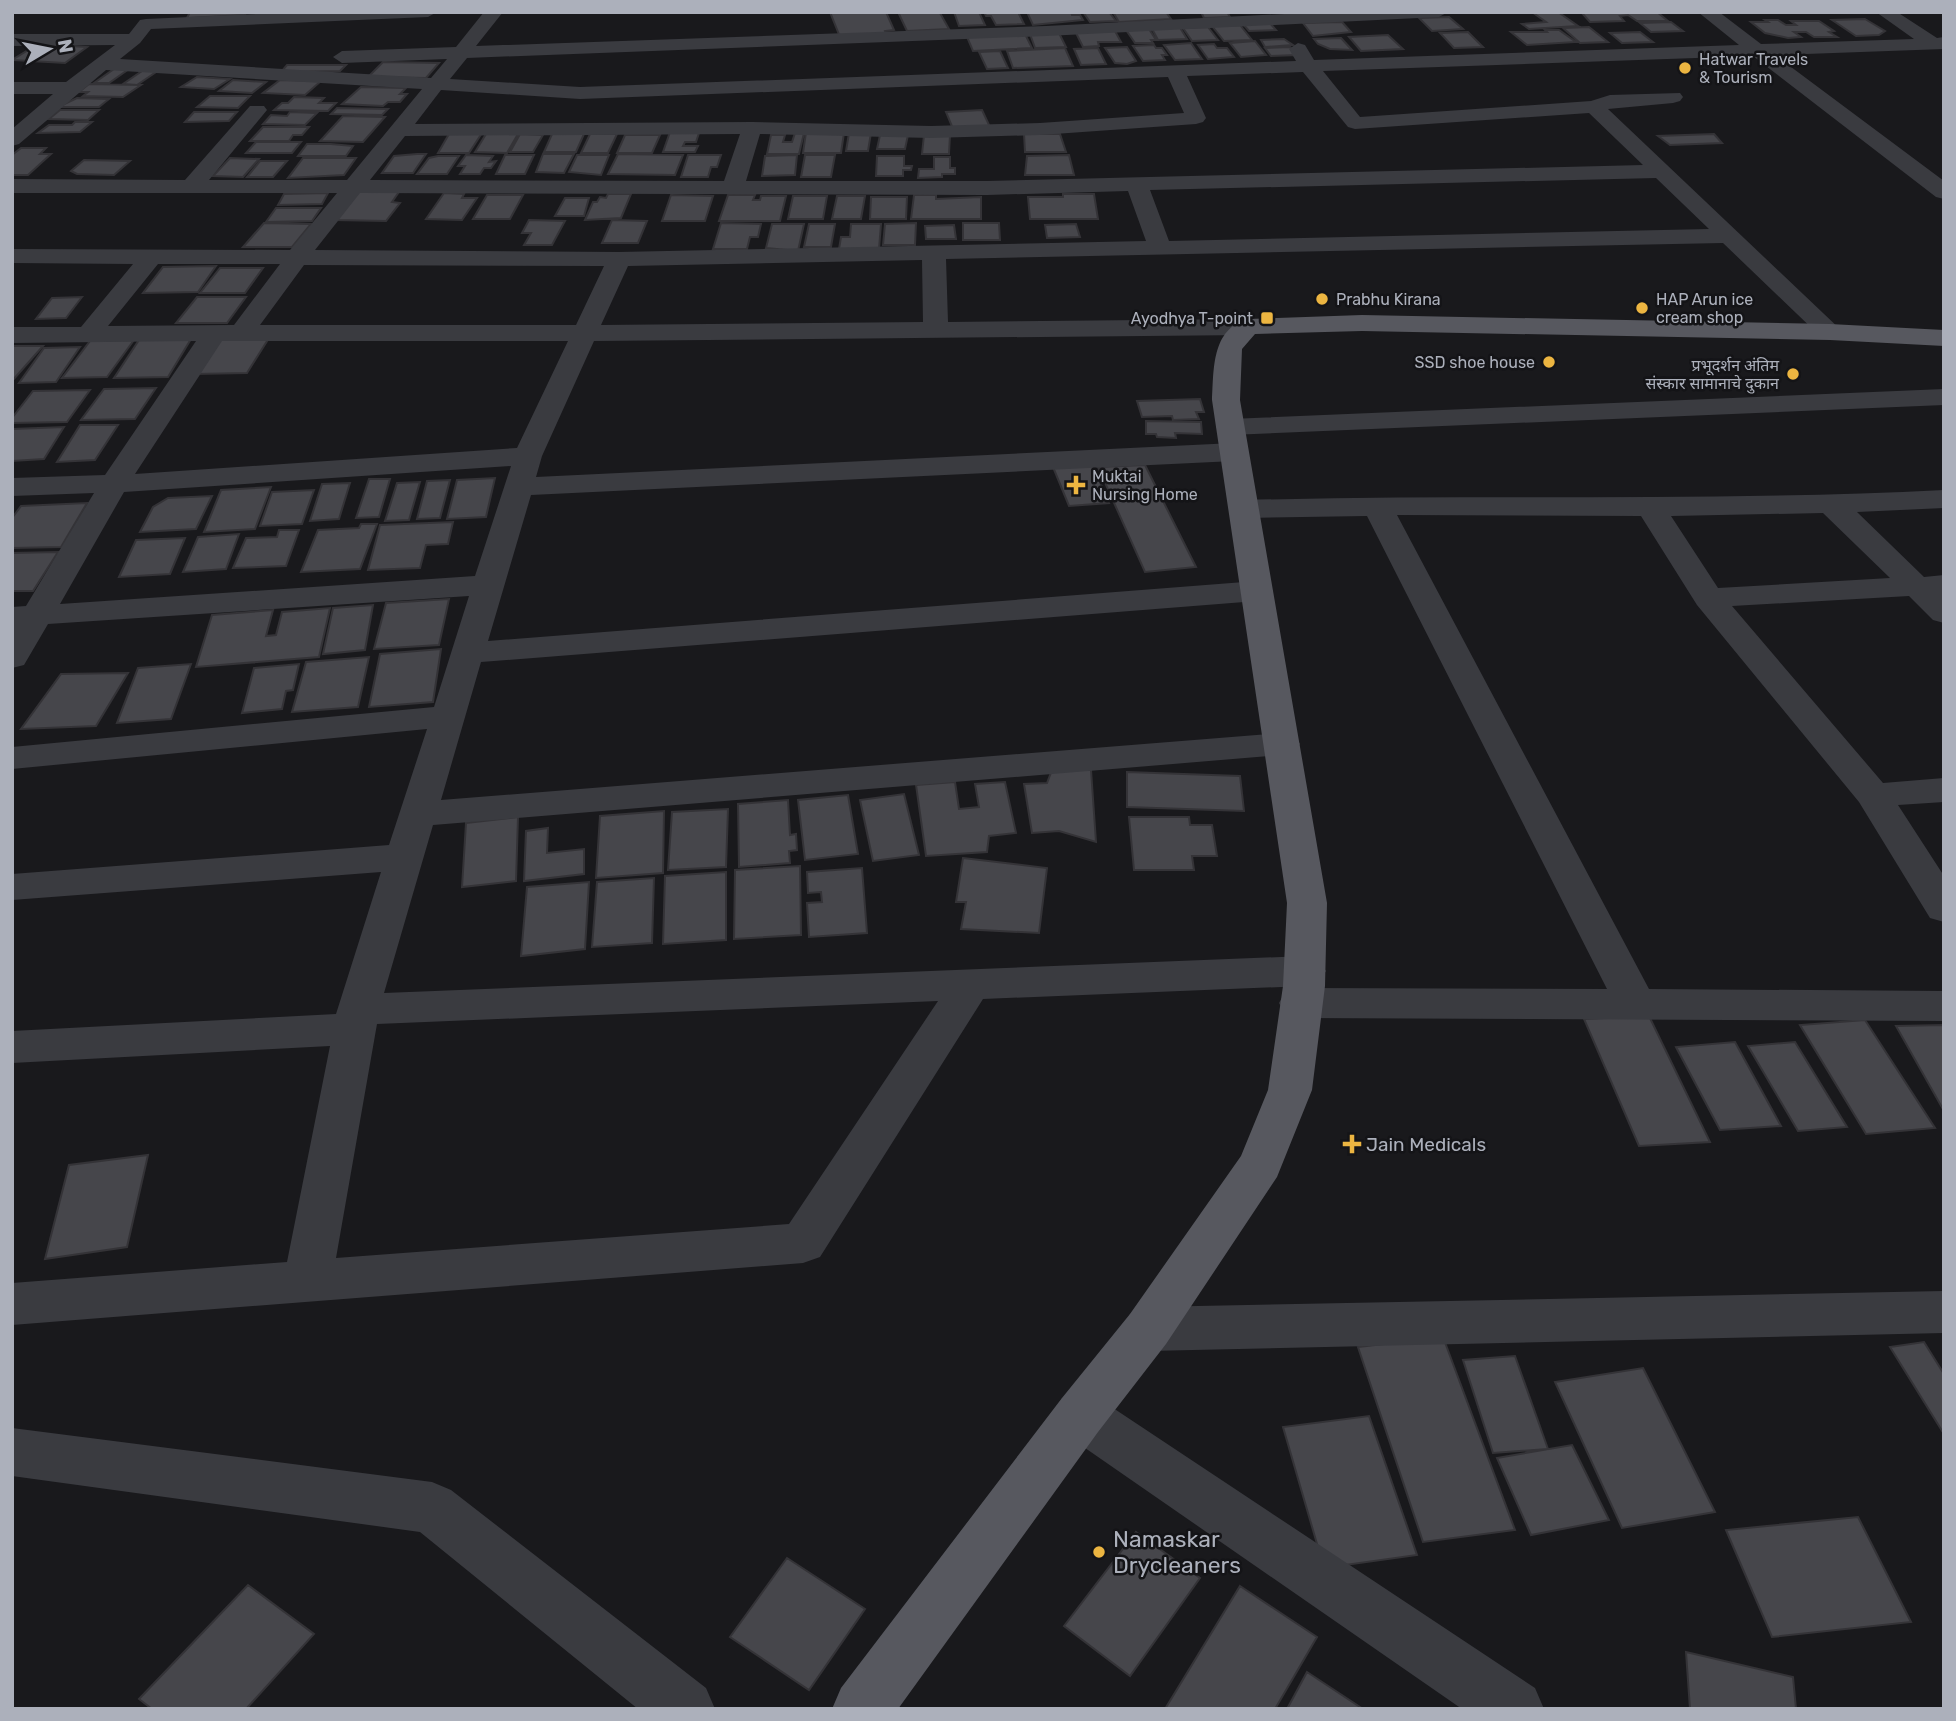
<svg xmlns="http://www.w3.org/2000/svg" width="1956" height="1721" font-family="Rubik,'Noto Sans Devanagari',sans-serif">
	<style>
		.building { fill: #46464b; stroke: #343337; stroke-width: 2 }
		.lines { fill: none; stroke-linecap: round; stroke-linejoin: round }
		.minor { fill: #3a3b40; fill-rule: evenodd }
		.major { fill: #57585f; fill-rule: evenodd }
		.poi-dot { fill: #ecb541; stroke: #141417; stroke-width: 2.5 }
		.labels { text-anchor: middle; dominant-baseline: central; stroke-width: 5; stroke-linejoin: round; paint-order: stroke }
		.far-poi-label { font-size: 16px; fill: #acb0bb; stroke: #141417; text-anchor: start }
		.poi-label { font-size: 19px; fill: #acb0bb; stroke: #141417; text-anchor: start }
		.near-poi-label { font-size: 23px; fill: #acb0bb; stroke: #141417; text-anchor: start }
	</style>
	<rect width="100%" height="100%" fill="#19191c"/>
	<path class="building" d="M190 12H246L245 15 187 18Z
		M830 12H886L894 30 885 31 886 34 840 37Z
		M898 12 940 13 949 29 907 31Z
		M954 12H979L985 25 959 26Z
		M984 12H1018L1024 24 996 25 991 16H986Z
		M1027 12H1071L1072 15H1080L1083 20 1033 25Z
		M1083 12H1109L1116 21 1090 22Z
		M1113 12H1166L1171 19 1119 22Z
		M1201 12H1227L1230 17 1204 18Z
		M1532 12H1558L1578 26 1529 29 1522 24 1546 22Z
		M1581 12H1657L1668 21H1637L1628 15 1620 16 1624 21 1590 22Z
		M1449 17 1463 29 1432 31 1419 18Z
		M1865 19 1885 31 1879 35 1856 36 1832 20Z
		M1765 20H1778L1786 25H1796L1791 21H1819L1834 31 1829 32 1837 37H1814L1806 32H1794L1801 37 1788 38 1765 33 1751 22H1768Z
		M1269 22 1276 30 1249 31 1242 23Z
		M1342 22 1351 32 1313 36 1303 23Z
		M1671 22 1683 31 1651 32 1640 23Z
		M1240 25 1252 40 1224 41 1212 26Z
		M1179 26 1187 39 1158 40 1151 27Z
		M1208 27 1218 40 1192 41 1183 28Z
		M1589 27 1608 42 1580 43 1563 28Z
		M1149 29 1156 40H1151L1153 43H1135L1126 30Z
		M1545 30H1559L1576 42 1527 45 1511 32H1547Z
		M1075 31H1115L1121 42H1098L1099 46 1083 47Z
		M1468 32 1483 47 1454 48 1440 33Z
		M1640 32 1653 42 1622 43 1610 33Z
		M1059 33 1066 47 1035 48 1030 34Z
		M1025 34 1032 48 973 51 967 37Z
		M1388 35 1403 49 1361 51 1349 37Z
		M1341 38 1352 50 1330 49 1318 44 1314 39Z
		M1284 39 1293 45 1265 47 1261 40Z
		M1255 41 1266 55 1241 57 1230 43Z
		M1191 43 1202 59 1175 60 1164 45Z
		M38 44 87 47 65 63 12 60Z
		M1214 44 1217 48H1227L1234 57 1208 59 1198 45Z
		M1154 45 1156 48H1162L1167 55H1162L1165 60 1143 61 1133 46Z
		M1127 47 1136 61 1127 64 1115 63 1105 48Z
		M1290 47 1297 55 1271 56 1265 48Z
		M1065 48 1073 66 1013 68 1007 51Z
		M1098 48 1106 64 1081 65 1074 49Z
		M1000 51 1008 68 987 69 979 52Z
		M383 62 439 63 426 78 368 77Z
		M287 65H346L340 71 281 72Z
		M114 69H129L109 83H94Z
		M145 69 159 70 137 85 123 84Z
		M197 77 230 79 214 89 181 87Z
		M233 80 266 82 252 93 219 91Z
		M280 80 321 81 305 95 263 93Z
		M89 84 141 85 123 97 83 96 88 92H79Z
		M361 87 406 88 400 94H407L400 102H388L383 106 342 104Z
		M210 96H250L238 108 197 107Z
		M294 97 324 98 319 103H336L328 111 274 110 282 103H288Z
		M77 98 109 99 99 107H58Z
		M337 108 388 109 382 115 331 114Z
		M60 110H99L88 120 49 119Z
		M982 110 990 127 953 129 946 112Z
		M194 112H237L229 121 185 122Z
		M290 112 317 113 305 125 263 124 271 115 287 116Z
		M343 116 385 117 363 142 320 141Z
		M75 122H92L80 132 38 133 49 125H72Z
		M263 127H309L302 135H293L289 141H250Z
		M670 132 699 133 696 142H685L683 146H698L695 152H663Z
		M806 132 844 133 841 153H803Z
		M482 133 469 153H438L449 134Z
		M795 133H804L799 154H767L771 135H785L783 142H792Z
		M849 133H871L868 151H846Z
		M486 134H518L507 153 475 152Z
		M520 134 543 135 533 152H510Z
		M552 134H584L576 152H544Z
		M590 134H617L608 153H581Z
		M1024 134H1060L1066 152H1025Z
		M1714 134 1722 143 1670 145 1658 136Z
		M625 135H660L652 153H617Z
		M880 135H908L905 149H877Z
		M924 135H950L949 154H922Z
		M256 142H301L292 153H246Z
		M307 144H331L353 146 346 156H298Z
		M21 148H46L40 154H51L28 175H12V155Z
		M417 154H426L413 173H382L394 156Z
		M543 154H574L564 173 536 172Z
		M618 154 683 155 675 175 608 174Z
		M466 155 493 156 489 162 496 161 491 168H484L480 174H460L465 166H458Z
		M505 155H534L525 174H496Z
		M577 155H609L601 175 569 172Z
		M688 155H721L717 167H711L708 177H681Z
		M797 155 795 175 762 176 765 156Z
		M805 155H835L831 177H801Z
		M1069 155 1074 175H1025L1027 156Z
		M438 156H459L447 174H417L429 158Z
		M877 156H904V166H912L911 170H903V176H876Z
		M934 157H950V168H955V174H942V177L918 178 919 169H934Z
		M230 158 259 159 243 177 213 176Z
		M303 158H356L344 175 288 178Z
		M84 160 130 161 114 175 77 174 71 171Z
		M260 161H287L273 177H247Z
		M360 189H401L392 202 400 203 386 221 335 220Z
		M328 193 322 204 278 205 284 194Z
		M444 193 464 194 462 198H477L462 220 426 219Z
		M608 194H631L621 218 585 220 593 202H597L600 197 606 198Z
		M1063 194H1094L1098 219H1030L1028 197H1063Z
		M487 195H523L510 219H473Z
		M671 195 713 196 705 221H662Z
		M728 195H755L753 200H760L761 196H786L780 221H719Z
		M914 195H936V199L981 197V219H911Z
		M793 196H827L823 219H788Z
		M837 196H865L861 219H832Z
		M871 197H907L906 219H870Z
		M565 198H589L584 216H555Z
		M276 208H321L312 221 266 222Z
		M529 220 565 221 552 245H524L531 233H522Z
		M612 220 647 221 638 243H602Z
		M264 223 311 224 292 247H243Z
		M721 223 761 224 758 237H750L747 249H713Z
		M916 223 915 245H883L885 224Z
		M963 223H999L1000 240H963Z
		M772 224H804L798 251 766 248Z
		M809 224H835L831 247H804Z
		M851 224H881L879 249H839L841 237H850Z
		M1076 224 1080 237 1047 238 1045 225Z
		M954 225 956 239H926L925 226Z
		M216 266 198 292 143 293 163 267Z
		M220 268H263L245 293H200Z
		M82 297 66 318 36 319 52 298Z
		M197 297H246L227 323H176Z
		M219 338H269L247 373 195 374Z
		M191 339 168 377 114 378 139 340Z
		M134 340 107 377 62 378 90 341Z
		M12 346H43L12 381Z
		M80 347 56 382 19 383 44 348Z
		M156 388 135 419 81 420 104 389Z
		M90 390 67 422 12 423V418L33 391Z
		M1200 399 1204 412H1196L1199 419 1173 420 1172 416 1142 417 1137 401Z
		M1146 421 1201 422 1202 434 1175 433 1176 438 1157 437 1156 434H1146Z
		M80 425H118L95 460 57 462Z
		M64 427 44 459 12 461V429Z
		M1092 463 1109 503 1069 506 1053 467Z
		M1145 465 1196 567 1145 572 1098 467Z
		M495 478 486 517 447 519 457 480Z
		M369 479H390L379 517 356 518Z
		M450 480 440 518 417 519 427 481Z
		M420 482 409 520 385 521 397 483Z
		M350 483 339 519 310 521 322 484Z
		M271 487 255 529 204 532 221 490Z
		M314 490 302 524 260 526 272 492Z
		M212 496 196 529 140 532 153 507 168 498Z
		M87 503 61 547 12 548V518L21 506Z
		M453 522 448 544 426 545 420 568 368 570 380 525Z
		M361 524H377L360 569 301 572 318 530 359 528Z
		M279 530H299L286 566 233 568 246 538 277 537Z
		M239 534 226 569 183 572 198 537Z
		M185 538 170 574 119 577 136 540Z
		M58 552 33 591H12V553Z
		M449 599 439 645 374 649 386 603Z
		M373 605 365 650 323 654 333 608Z
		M330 608 319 657 196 667 212 615 273 610 266 636 276 635 282 612Z
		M441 649 433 702 369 707 380 654Z
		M369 657 358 707 292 712 306 662Z
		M191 664 171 719 117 723 138 668Z
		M299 664 293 690 286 691 282 709 242 713 254 668Z
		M128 673 96 726 21 729 61 674Z
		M1052 770H1091L1096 842 1059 831 1032 833 1024 784 1047 783Z
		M1127 772 1240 776 1244 811 1127 807Z
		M955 782 959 809 979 807 975 784 1005 782 1016 833 989 836 987 852 926 856 916 785Z
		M904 794 919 855 873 861 860 800Z
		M848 795 858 854 805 860 798 800Z
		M788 800 790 835 796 834 797 850 789 851 790 863 739 867 738 804Z
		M728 809 726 867 668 870 672 812Z
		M664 811 663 873 596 878 600 816Z
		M518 817 516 881 462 887 466 823Z
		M1129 817H1189L1190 825H1212L1217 856H1192L1194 870H1134Z
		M548 828 547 853 584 849V874L524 881 526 831Z
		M963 858 1047 868 1039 933 961 929 966 902H956Z
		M800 866 801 935 734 939 735 870Z
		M862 868 867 933 809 937 807 903 822 902 821 892 808 893 807 872Z
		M726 872V940L663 944 665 876Z
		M654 878 652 943 592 947 597 882Z
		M589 882 585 949 521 956 527 887Z
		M1649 1016 1710 1142 1639 1146 1584 1019Z
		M1865 1020 1935 1128 1866 1134 1800 1025Z
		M1944 1025V1111L1896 1026Z
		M1735 1042 1781 1126 1720 1130 1676 1047Z
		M1795 1042 1847 1127 1798 1131 1748 1046Z
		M148 1155 127 1247 45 1259 69 1165Z
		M1443 1337 1515 1530 1423 1542 1358 1347Z
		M1924 1342 1944 1374V1434L1890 1347Z
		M1515 1356 1548 1449 1493 1453 1463 1360Z
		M1643 1368 1715 1512 1622 1528 1555 1382Z
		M1369 1416 1417 1555 1324 1568 1283 1427Z
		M1572 1445 1609 1520 1531 1535 1497 1458Z
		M1858 1517 1911 1622 1772 1637 1726 1530Z
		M1136 1532 1200 1578 1130 1676 1064 1626Z
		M787 1558 865 1609 809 1690 730 1637Z
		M248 1585 314 1634 246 1709H152L139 1699Z
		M1240 1586 1317 1637 1275 1709H1165Z
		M1686 1652 1793 1677 1796 1709H1690Z
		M1307 1672 1363 1709H1287Z"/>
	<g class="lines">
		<path class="minor" d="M297 12H437L428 17 151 29 140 43 120 59 431 78 447 59 342 63 333 57 342 51 456 47 484 12H503L476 46 1046 26 1323 12H1448L1439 17 1046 36 467 58 450 79 580 87 1296 61 1289 49 1298 43 1305 45 1314 60 1739 45 1698 12H1719L1761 44 1914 39 1876 12H1897L1937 38 1944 37V49L1775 55 1944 181V199L1936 197 1753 56 1323 71 1360 117 1591 101 1610 95 1680 93 1683 97 1680 101 1673 103 1608 109 1843 332 1839 337 1830 340 1821 337 1723 243 946 259 948 322 1248 319 1257 322 1261 327 1257 332 1248 335 594 341 542 456 536 477 1234 443 1244 446 1248 452 1244 458 1234 461 531 495 488 641 1257 581 1268 584 1273 591 1268 598 1257 601 481 662 441 800 1282 733 1295 736 1300 744 1295 752 1282 755 433 825 384 993 1305 956 1320 961 1326 971 1320 981 1305 986 983 999 820 1257 803 1263 12 1325V1283L287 1262 330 1046 12 1063V1031L336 1014 381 872 12 900V874L389 845 427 729 12 769V747L434 707 469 596 48 624 24 665 12 668V607L26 606 94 493 12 496V478L105 475 196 341 12 343V327H81L133 264 12 263V249L290 250 337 193H12V179L185 180 250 106H264L267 110 209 180H347L422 89 106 70 19 144 12 146V129L53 94H12V82H66L115 45 12 46V34H129L140 20 146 19ZM1303 72 1348 127 1355 129 1589 113 1643 165 987 181H746L760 134 931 138 1040 135 1196 124 1203 122 1206 118 1187 76ZM1168 77 1184 113 1040 123 931 126 752 122 415 124 441 90 580 99ZM740 134 724 181 370 180 405 136ZM1656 178 1709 229 1169 241 1150 190ZM1128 191 1146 241 619 252 315 250 360 193 987 195ZM922 260 923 322 601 325 628 266ZM158 264H280L234 325 108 326ZM304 265 604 266 576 325H260ZM222 341H568L517 448 135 474ZM511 466 475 576 60 604 124 492ZM938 1001 789 1224 336 1258 377 1024Z
			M1944 389V405L1230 435 1220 433 1216 427 1220 421 1230 419Z
			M1944 490V508L1857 512 1924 577 1944 575V623L1933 620 1909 596 1732 606 1883 783 1944 778V802L1898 805 1944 876V922L1930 918 1859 802 1697 605 1641 516 1397 515 1649 989 1944 991V1021L1300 1018 1285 1014 1279 1003 1285 992 1300 988 1607 989 1367 516 1244 518 1233 515 1229 509 1233 503 1244 500C1477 494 1710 502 1944 490ZM1823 513 1890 578 1718 588 1671 516Z
			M1944 1291V1333L1148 1351 1130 1344 1123 1329 1130 1314 1148 1307Z
			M1080 1391 1098 1398 1535 1688 1544 1709H1462L1062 1432 1054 1415 1062 1398Z
			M12 1428 432 1482 451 1490 706 1688 715 1709H638L420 1532 12 1476Z"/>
		<path class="major" d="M1362 315 1830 324 1944 330V346L1830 340 1362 331 1255 334 1242 349 1240 400 1327 903 1325 986 1312 1090 1277 1177 1166 1344 1098 1432 898 1709H832L841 1688 1062 1398 1130 1314 1241 1156 1268 1090 1283 986 1287 903 1212 400C1214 370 1211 329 1248 319Z"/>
	</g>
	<g class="poi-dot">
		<circle cx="1685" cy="68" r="7"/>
		<circle cx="1322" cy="299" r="7"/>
		<circle cx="1642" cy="308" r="7"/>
		<rect x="1260" y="311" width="14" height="14" rx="3.5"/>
		<circle cx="1549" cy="362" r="7"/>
		<circle cx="1793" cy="374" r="7"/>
		<path d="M1072.5 474.5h7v7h7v7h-7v7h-7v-7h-7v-7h7z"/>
		<path d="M1348.5 1133.5h7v7h7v7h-7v7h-7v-7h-7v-7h7z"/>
		<circle cx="1099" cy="1552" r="7"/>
	</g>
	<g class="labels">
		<g class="far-poi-label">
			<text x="1699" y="59">Hatwar Travels<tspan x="1699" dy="18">&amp; Tourism</tspan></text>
			<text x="1336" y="299">Prabhu Kirana</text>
			<text x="1656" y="299">HAP Arun ice<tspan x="1656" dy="18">cream shop</tspan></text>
			<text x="1253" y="318" text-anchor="end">Ayodhya T-point</text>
			<text x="1535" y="362" text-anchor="end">SSD shoe house</text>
			<text x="1779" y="365" text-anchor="end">प्रभूदर्शन अंतिम<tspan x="1779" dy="18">संस्कार सामानाचे दुकान</tspan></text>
			<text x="1092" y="476">Muktai<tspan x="1092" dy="18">Nursing Home</tspan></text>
		</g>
		<g class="poi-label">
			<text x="1366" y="1144">Jain Medicals</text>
		</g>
		<g class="near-poi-label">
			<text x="1113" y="1539">Namaskar<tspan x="1113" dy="26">Drycleaners</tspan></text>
		</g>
	</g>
	<rect width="1956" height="1721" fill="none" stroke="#acb0bb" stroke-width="28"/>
	<g transform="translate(49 49) rotate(80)" stroke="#141417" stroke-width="5" paint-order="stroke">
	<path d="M0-5L12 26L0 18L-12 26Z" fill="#acb0bb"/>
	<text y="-10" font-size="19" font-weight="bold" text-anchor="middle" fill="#acb0bb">N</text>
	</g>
</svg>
